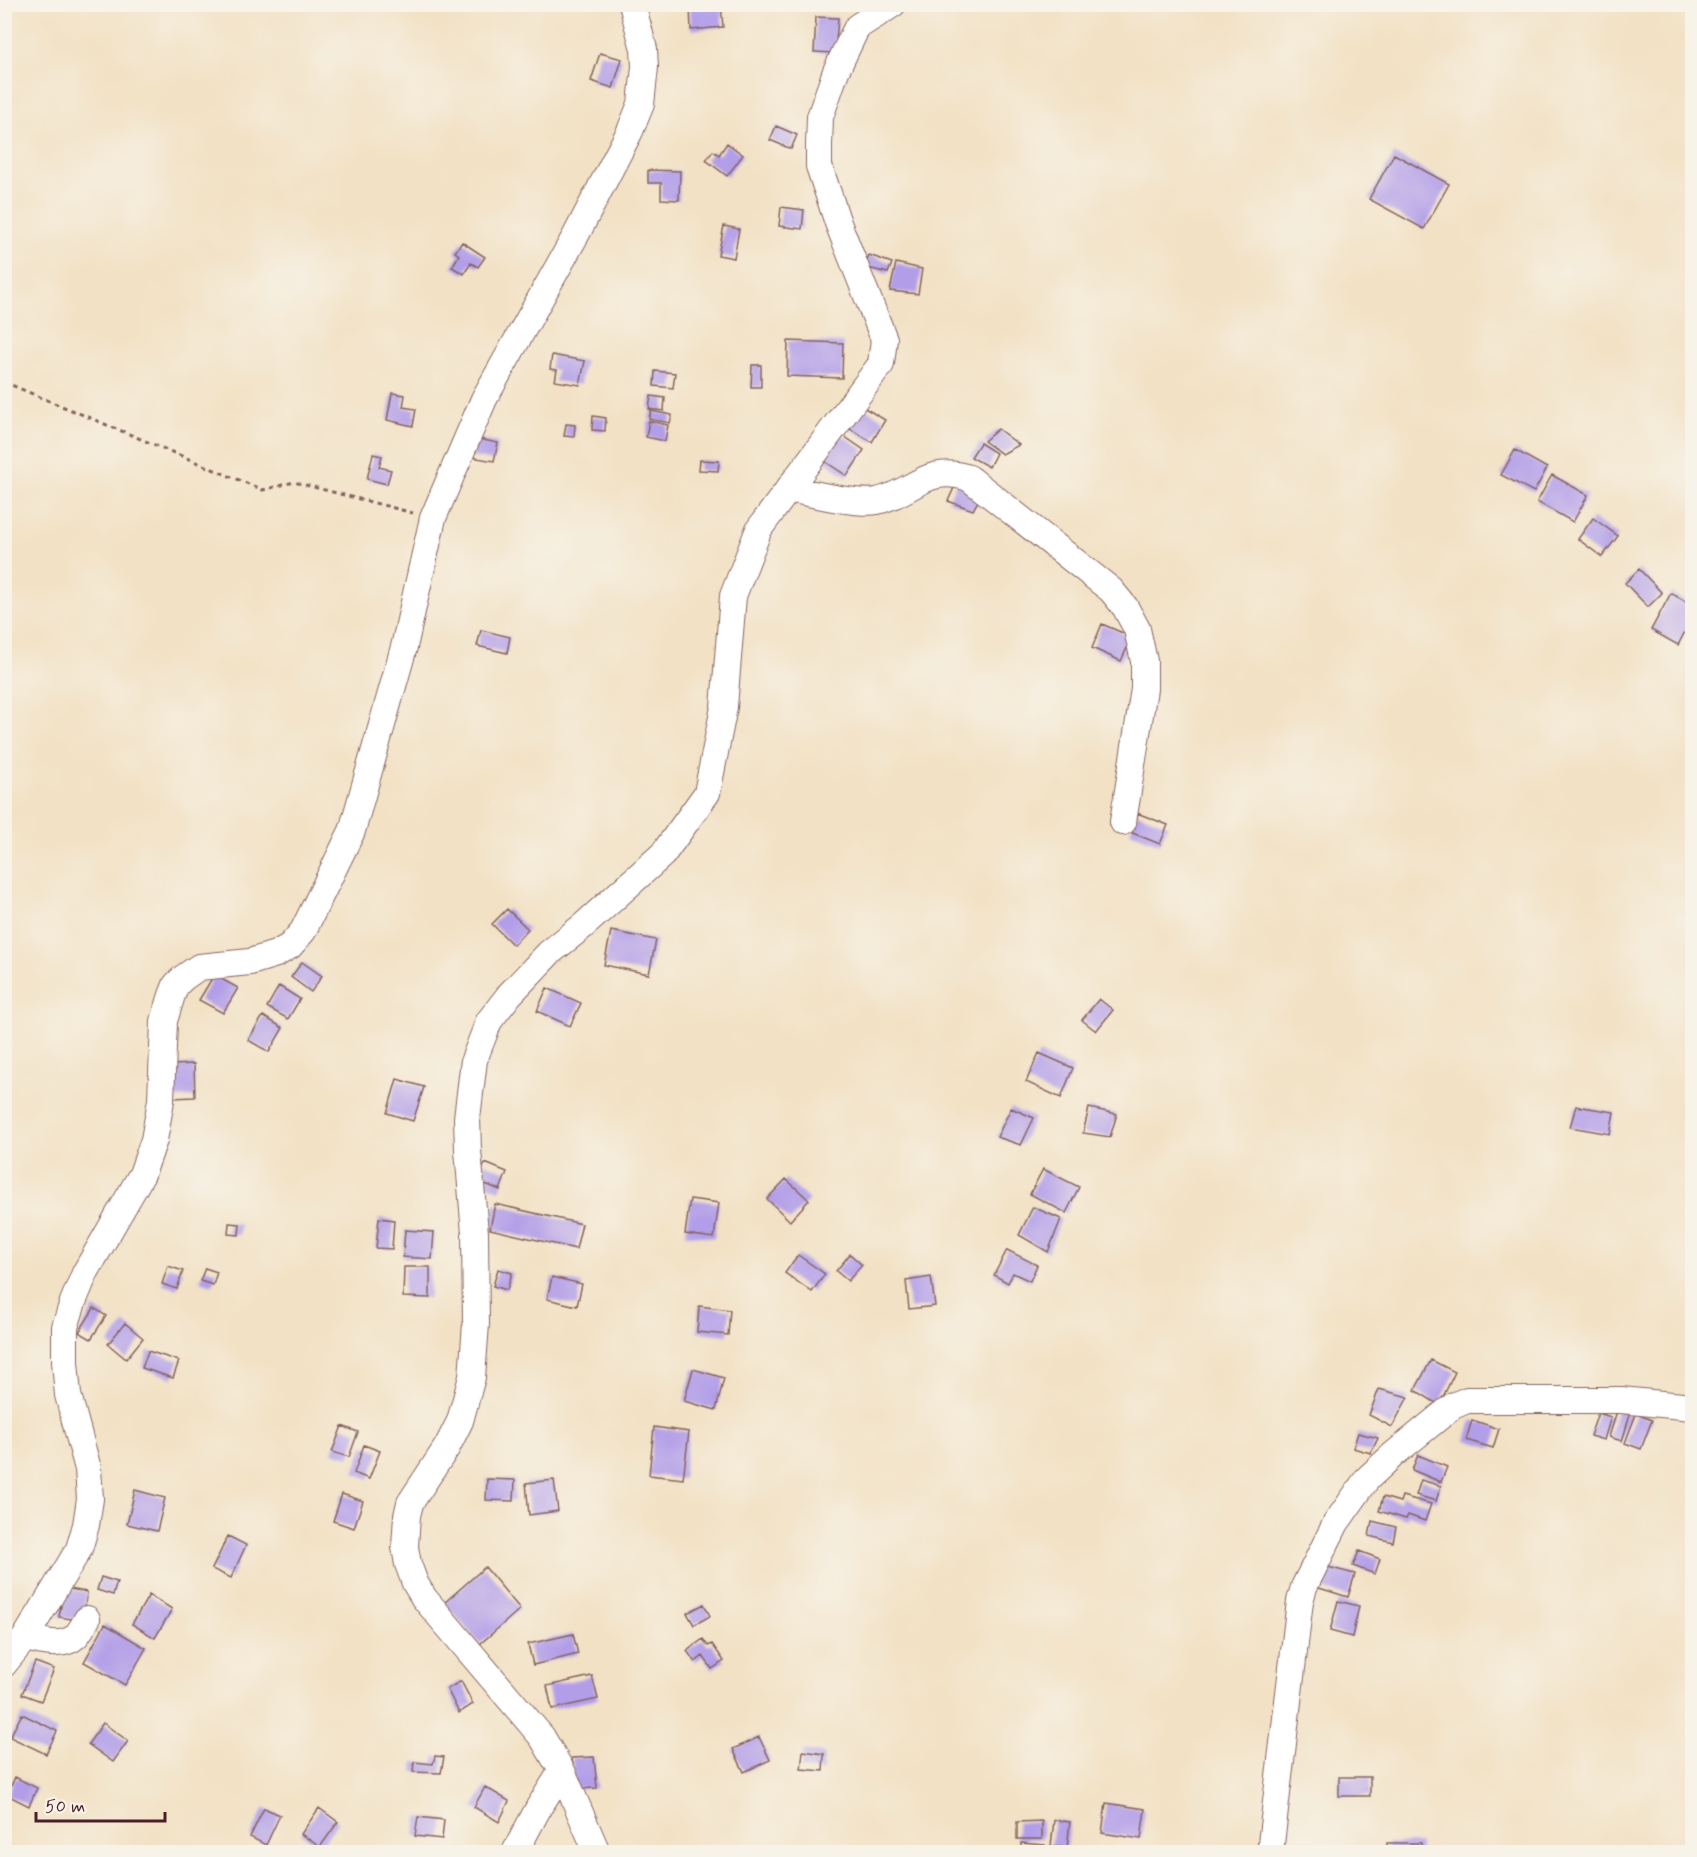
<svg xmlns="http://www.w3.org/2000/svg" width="1697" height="1857" font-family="Mynerve,sans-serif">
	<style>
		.building { fill: #b29ee8 }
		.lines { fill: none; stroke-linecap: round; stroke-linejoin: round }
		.minor-casing { stroke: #856361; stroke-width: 28 }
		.path { stroke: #856361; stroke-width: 3; stroke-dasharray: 4.5 4.5; stroke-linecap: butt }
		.minor { stroke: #fff; stroke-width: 26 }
	</style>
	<rect width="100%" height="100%" fill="#f7f3e8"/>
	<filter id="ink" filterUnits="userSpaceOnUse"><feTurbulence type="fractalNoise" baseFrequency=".0167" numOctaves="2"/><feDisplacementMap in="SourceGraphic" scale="12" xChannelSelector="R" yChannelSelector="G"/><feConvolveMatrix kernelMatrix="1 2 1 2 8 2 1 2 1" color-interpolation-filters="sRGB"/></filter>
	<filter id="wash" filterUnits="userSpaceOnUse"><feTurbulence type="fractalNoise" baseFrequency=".008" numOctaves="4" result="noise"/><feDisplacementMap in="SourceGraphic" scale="24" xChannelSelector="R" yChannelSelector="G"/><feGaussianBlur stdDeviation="1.35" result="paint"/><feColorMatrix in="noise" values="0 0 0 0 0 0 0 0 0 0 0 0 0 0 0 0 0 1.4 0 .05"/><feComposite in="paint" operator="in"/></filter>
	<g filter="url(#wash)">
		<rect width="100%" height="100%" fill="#f2e1c4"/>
		<g id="blocks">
			<path class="building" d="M721 5 723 27 691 30 690 7Z
				M816 17 838 18 835 53 814 52Z
				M600 53 622 59 613 88 591 81Z
				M776 126 797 135 791 149 770 140Z
				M727 143 743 155 727 176 706 160 713 151 719 155Z
				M1394 154 1449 184 1424 229 1369 199Z
				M648 170 680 171 679 200 661 199V183H648Z
				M781 207 804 210 802 229 779 226Z
				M724 226 739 229 734 258 718 255Z
				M462 242 485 257 478 267 471 263 464 274 452 267 459 255 455 252Z
				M869 255 892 263 888 273 864 267Z
				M896 263 922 269 918 294 890 291Z
				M788 341 843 343 842 378 787 376Z
				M552 355 585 361 580 385 555 381 557 370 550 369Z
				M752 365H761V387H751Z
				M655 371 675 373 673 388 654 386Z
				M392 393 405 395 403 407 416 409 413 426 387 420Z
				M651 396 665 398 664 411 649 409Z
				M853 401 885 420 872 442 840 423Z
				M651 411 672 415 670 423 649 419Z
				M593 416 606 418 605 431 592 430Z
				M649 421 668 425 665 441 646 437Z
				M566 424 575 425 574 437 564 436Z
				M998 429 1019 445 1002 454 984 441Z
				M835 430 864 450 847 476 817 456Z
				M474 438 498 443 494 461 471 457Z
				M980 443 996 453 989 467 971 457Z
				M1515 450 1547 468 1534 492 1501 475Z
				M373 454 382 456 379 467 391 470 387 484 367 479Z
				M700 460 719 461 718 471 699 470Z
				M1552 475 1588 495 1573 522 1537 502Z
				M958 479 971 483 967 493 979 499 973 510 948 501Z
				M1593 518 1618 536 1602 557 1578 539Z
				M1639 569 1662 593 1648 607 1625 583Z
				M1671 593 1692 605V618L1678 645 1651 630Z
				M1102 624 1132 637 1121 661 1092 648Z
				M481 630 510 637 507 653 477 646Z
				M1137 813 1168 825 1160 844 1130 832Z
				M507 909 528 929 513 945 492 924Z
				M611 931 656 940 649 974 604 965Z
				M302 962 322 976 311 992 291 977Z
				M214 975 238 988 223 1013 199 1000Z
				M279 986 300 999 288 1019 267 1007Z
				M547 988 581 1003 570 1026 537 1011Z
				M1099 999 1113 1010 1096 1031 1082 1020Z
				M263 1016 283 1028 269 1052 248 1040Z
				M1039 1053 1073 1068 1061 1098 1026 1082Z
				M194 1064 195 1097 172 1098 171 1065Z
				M397 1079 424 1087 413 1121 387 1113Z
				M1576 1106 1614 1112 1610 1134 1570 1127Z
				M1011 1108 1034 1118 1021 1145 997 1137Z
				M1089 1108 1117 1114 1110 1137 1083 1133Z
				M485 1163 507 1172 500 1190 478 1181Z
				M1043 1169 1079 1187 1066 1213 1030 1194Z
				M786 1179 809 1200 790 1221 767 1199Z
				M690 1199 719 1203 714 1238 685 1234Z
				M495 1204 582 1224 576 1249 490 1229Z
				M1033 1207 1061 1219 1048 1252 1019 1235Z
				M379 1218 394 1220 392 1249 376 1248Z
				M229 1223 240 1224 239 1235 228 1234Z
				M405 1230 434 1232 432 1259 403 1257Z
				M1007 1250 1037 1265 1030 1281 1013 1273 1008 1283 994 1275Z
				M850 1254 862 1265 848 1281 836 1271Z
				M798 1255 825 1274 812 1292 785 1273Z
				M168 1266 183 1271 177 1289 162 1284Z
				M404 1267H430V1298L403 1297Z
				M205 1268 217 1272 213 1285 200 1281Z
				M498 1269 512 1273 507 1290 493 1286Z
				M552 1277 582 1284 577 1306 547 1299Z
				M931 1277 935 1306 909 1309 906 1281Z
				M699 1306 730 1310 728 1335 697 1332Z
				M94 1308 106 1316 91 1339 79 1332Z
				M125 1323 143 1338 126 1359 108 1344Z
				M148 1351 179 1361 173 1378 142 1368Z
				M1431 1360 1455 1372 1439 1405 1415 1390Z
				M693 1369 724 1378 716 1410 684 1401Z
				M1379 1389 1408 1397 1392 1427 1369 1415Z
				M1617 1411 1630 1415 1622 1441 1609 1437Z
				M1598 1413 1611 1417 1604 1440 1590 1436Z
				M1636 1414 1652 1420 1641 1449 1625 1443Z
				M1472 1420 1499 1429 1493 1448 1466 1440Z
				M342 1426 358 1432 349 1457 332 1452Z
				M654 1427 689 1432 683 1479 649 1475Z
				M1358 1433 1378 1438 1371 1453 1353 1448Z
				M364 1445 380 1451 369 1479 354 1473Z
				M1418 1455 1447 1467 1441 1482 1412 1470Z
				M487 1479 515 1480 514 1501 486 1500Z
				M554 1480 558 1511 529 1515 526 1483Z
				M1421 1480 1441 1486 1436 1501 1416 1495Z
				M135 1490 165 1498 157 1531 127 1524Z
				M342 1494 363 1501 354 1528 333 1521Z
				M1402 1496 1431 1504 1425 1521 1408 1515 1406 1519 1379 1511 1383 1497 1400 1502Z
				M1372 1521 1396 1527 1393 1542 1369 1536Z
				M228 1536 246 1545 231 1578 212 1569Z
				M1359 1551 1380 1559 1375 1574 1353 1566Z
				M1324 1566 1355 1574 1348 1597 1316 1587Z
				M485 1567 520 1609 480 1644 444 1603Z
				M101 1577 117 1582 113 1595 97 1590Z
				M64 1588 87 1592 83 1621 59 1617Z
				M149 1595 172 1609 155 1638 132 1624Z
				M1338 1601 1359 1606 1352 1637 1330 1631Z
				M704 1604 710 1616 694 1625 687 1613Z
				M105 1624 146 1648 125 1685 84 1662Z
				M573 1634 578 1654 533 1665 528 1644Z
				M703 1639 708 1646 712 1644 724 1661 712 1669 703 1656 695 1662 687 1651Z
				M35 1662 54 1669 41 1701 22 1694Z
				M592 1676 598 1699 552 1709 547 1686Z
				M461 1681 473 1704 459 1713 447 1689Z
				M22 1714 57 1731 46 1754 10 1737Z
				M103 1723 128 1741 113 1762 88 1744Z
				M759 1737 770 1760 744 1772 733 1749Z
				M803 1751 824 1754 823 1771 801 1769Z
				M435 1756 444 1757 441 1773 413 1772 414 1762 433 1764Z
				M594 1757 597 1788 575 1789 572 1758Z
				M15 1777 37 1788 29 1806 7 1795Z
				M1339 1777H1370V1796H1339Z
				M485 1787 509 1801 499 1822 474 1807Z
				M1106 1803 1145 1809 1141 1839 1102 1833Z
				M264 1808 280 1815 266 1845 250 1837Z
				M319 1808 338 1822 320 1847 301 1834Z
				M418 1817 444 1820 442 1839 415 1836Z
				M1054 1820 1070 1822 1067 1848 1051 1846Z
				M1042 1821V1839H1017V1822Z
				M1021 1843 1045 1845V1852H1021Z
				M1387 1843H1421V1852H1387Z
				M353 1846 374 1850 373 1852H352Z"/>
		</g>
	</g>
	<g filter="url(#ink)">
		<use href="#blocks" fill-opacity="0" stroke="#856361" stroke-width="1.5"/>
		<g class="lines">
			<defs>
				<path id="minor" d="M789 489C810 493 858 505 877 501 914 493 925 464 969 478L1111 590 1125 607 1137 629 1144 661V689L1123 822
					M25 1638C41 1641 62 1649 76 1636 80 1632 84 1624 87 1619
					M4 1664 25 1638 79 1549 86 1525 90 1499 88 1469 68 1395 65 1362V1327L73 1302 85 1273 142 1174 154 1140 161 1100 164 1021 172 995 176 985 183 978 199 967 250 962 276 954 290 946 303 931 352 831 404 647 433 518 484 399 576 235 630 131 641 104 645 67 644 49 632 4
					M515 1852 539 1807 562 1771
					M597 1852 562 1771 542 1737 424 1598 415 1583 408 1564 405 1547 407 1516 410 1503 447 1447 460 1421 472 1377 476 1324 475 1233 468 1150 467 1118 474 1060 489 1021 510 994 549 953 583 926 663 854 707 793 724 707 733 596 759 529 881 364 884 339 838 223 819 166V145L820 117 836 71 857 27 893 4
					M1270 1852 1300 1601 1304 1587 1336 1523 1367 1479 1394 1454 1453 1406 1467 1400H1621L1692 1407"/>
			</defs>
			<use href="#minor" class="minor-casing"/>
			<path class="path" d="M4 382 263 490 294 482 413 513"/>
			<use href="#minor" class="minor"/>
		</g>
	</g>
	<rect width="1697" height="1857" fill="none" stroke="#f7f3e8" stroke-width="24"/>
	<path d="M36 1812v9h129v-9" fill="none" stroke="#4a1f2b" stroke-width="3"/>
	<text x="45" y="1812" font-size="18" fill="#4a1f2b" stroke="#f7f3e8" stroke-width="4.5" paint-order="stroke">50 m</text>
</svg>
